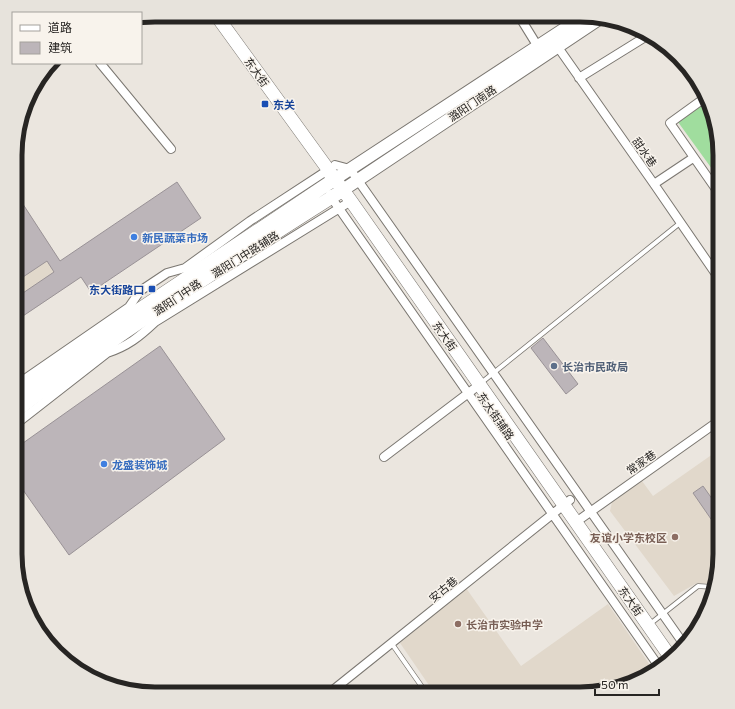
<svg xmlns="http://www.w3.org/2000/svg" width="735" height="709" font-family="Commissioner,'Noto Sans SC',sans-serif">
	<style>
		.built { fill: #e1d8cb }
		.green { fill: #a0dd9e }
		.building { fill: #bcb5b9; stroke: #999296 }
		.lines { fill: none; stroke-linecap: round; stroke-linejoin: round }
		.lane-casing { stroke: #7b7771; stroke-width: 5.5 }
		.street-casing { stroke: #7b7771; stroke-width: 10 }
		.secondary-casing { stroke: #7b7771; stroke-width: 14 }
		.primary-casing { stroke: #7b7771; stroke-width: 14 }
		.lane { stroke: #fff; stroke-width: 4 }
		.street { stroke: #fff; stroke-width: 8 }
		.secondary { stroke: #fff; stroke-width: 12 }
		.primary { stroke: #fff; stroke-width: 13 }
		.transit-dot { fill: #1a4fb4; stroke: #f8f3ec; stroke-width: 1.5 }
		.shop-dot { fill: #3f7fe0; stroke: #f8f3ec; stroke-width: 1.5 }
		.service-dot { fill: #5c6f8a; stroke: #f8f3ec; stroke-width: 1.5 }
		.education-dot { fill: #8d6e63; stroke: #f8f3ec; stroke-width: 1.5 }
		.labels { text-anchor: middle; dominant-baseline: central; stroke-width: 3; stroke-linejoin: round; paint-order: stroke }
		.street-label { font-size: 11px; fill: #272523; stroke: #f8f3ec }
		.transit-label { font-size: 11px; font-weight: bold; fill: #164399; stroke: #f8f3ec; text-anchor: start }
		.shop-label { font-size: 11px; font-weight: bold; fill: #366cbe; stroke: #f8f3ec; text-anchor: start }
		.service-label { font-size: 11px; font-weight: bold; fill: #4e5e75; stroke: #f8f3ec; text-anchor: start }
		.education-label { font-size: 11px; font-weight: bold; fill: #785e54; stroke: #f8f3ec; text-anchor: end }
		.rim { fill: none; stroke: #272523; stroke-width: 5 }
	</style>
	<rect width="100%" height="100%" fill="#ebe6df"/>
	<path class="built" d="M17 195 74 282 17 320Z
		M720 449V563L714 584 697 583 674 596 610 511 612 502 642 481 653 496Z
		M466 588 521 666 608 604 654 671 625 686 589 694H435L400 643Z"/>
	<path class="green" d="M708 101C721 125 720 154 720 180L678 122Z"/>
	<path class="building" d="M177 182 201 218 91 292 81 277 17 320V297L54 272 47 261 17 281V195L60 261Z
		M543 338 578 384 566 394 531 348Z
		M160 346 225 439 69 555 16 480V448Z
		M703 486 720 510V532L693 493Z"/>
	<g class="lines">
		<defs>
			<path id="lane" d="M481 383 680 223
				M650 624 698 586 713 587
				M392 644 427 694"/>
			<path id="street" d="M519 16 540 50
				M555 43 654 184 720 280
				M100 63 171 149
				M579 78 650 34
				M706 97 670 123 720 195
				M335 165 350 169 683 643
				M654 184 693 158
				M330 194 331 197 660 668
				M16 385 129 307 140 291 167 273 185 268 250 221 328 170V175
				M16 424 107 353C128 346 139 337 155 322L351 201
				M384 457 479 385
				M576 522 720 420
				M328 694 570 500"/>
			<path id="secondary" d="M335 179 584 16
				M343 190 602 17"/>
			<path id="primary" d="M216 15 351 201 671 658
				M16 397 113 327 335 179
				M16 411C120 331 232 261 343 190"/>
		</defs>
		<use href="#lane" class="lane-casing"/>
		<use href="#street" class="street-casing"/>
		<use href="#secondary" class="secondary-casing"/>
		<use href="#primary" class="primary-casing"/>
		<use href="#lane" class="lane"/>
		<use href="#street" class="street"/>
		<use href="#secondary" class="secondary"/>
		<use href="#primary" class="primary"/>
	</g>
	<g class="transit-dot">
		<rect x="261" y="100" width="8" height="8" rx="2"/>
		<rect x="148" y="285" width="8" height="8" rx="2"/>
	</g>
	<g class="shop-dot">
		<circle cx="134" cy="237" r="4"/>
		<circle cx="104" cy="464" r="4"/>
	</g>
	<circle class="service-dot" cx="554" cy="366" r="4"/>
	<g class="education-dot">
		<circle cx="675" cy="537" r="4"/>
		<circle cx="458" cy="624" r="4"/>
	</g>
	<g class="labels">
		<g class="street-label">
			<text transform="translate(257 72) rotate(54)">东大街</text>
			<text transform="translate(472 103) rotate(-34)">潞阳门南路</text>
			<text transform="translate(645 152) rotate(55)">甜水巷</text>
			<text transform="translate(245 254) rotate(-32)">潞阳门中路辅路</text>
			<text transform="translate(177 297) rotate(-34)">潞阳门中路</text>
			<text transform="translate(445 336) rotate(55)">东大街</text>
			<text transform="translate(496 416) rotate(55)">东大街辅路</text>
			<text transform="translate(641 462) rotate(-35)">常家巷</text>
			<text transform="translate(443 589) rotate(-39)">安古巷</text>
			<text transform="translate(631 601) rotate(55)">东大街</text>
		</g>
		<g class="transit-label">
			<text x="273" y="104">东关</text>
			<text x="144" y="289" text-anchor="end">东大街路口</text>
		</g>
		<g class="shop-label">
			<text x="142" y="237">新民蔬菜市场</text>
			<text x="112" y="464">龙盛装饰城</text>
		</g>
		<g class="service-label">
			<text x="562" y="366">长治市民政局</text>
		</g>
		<g class="education-label">
			<text x="667" y="537">友谊小学东校区</text>
			<text x="466" y="624" text-anchor="start">长治市实验中学</text>
		</g>
	</g>
	<path d="M0 0H735V709H0ZM155 22H580A133 133 0 0 1 713 155V554A133 133 0 0 1 580 687H155A133 133 0 0 1 22 554V155A133 133 0 0 1 155 22Z" fill="#e7e3dc" fill-rule="evenodd"/>
	<path class="rim" d="M155 22H580A133 133 0 0 1 713 155V554A133 133 0 0 1 580 687H155A133 133 0 0 1 22 554V155A133 133 0 0 1 155 22Z"/>
	<rect x="12" y="12" width="130" height="52" fill="#f8f3ec" stroke="#a4a19c"/>
	<rect x="20" y="25" width="20" height="6" fill="#ffffff" stroke="#a4a19c"/>
	<text x="48" y="32" font-size="12" fill="#272523">道路</text>
	<rect x="20" y="42" width="20" height="12" fill="#bcb5b9" stroke="#a4a19c"/>
	<text x="48" y="52" font-size="12" fill="#272523">建筑</text>
	<path d="M595 689v6h64v-6" fill="none" stroke="#272523" stroke-width="2"/>
	<text x="601" y="689" font-size="12" fill="#272523" stroke="#f8f3ec" stroke-width="3" paint-order="stroke">50 m</text>
</svg>
